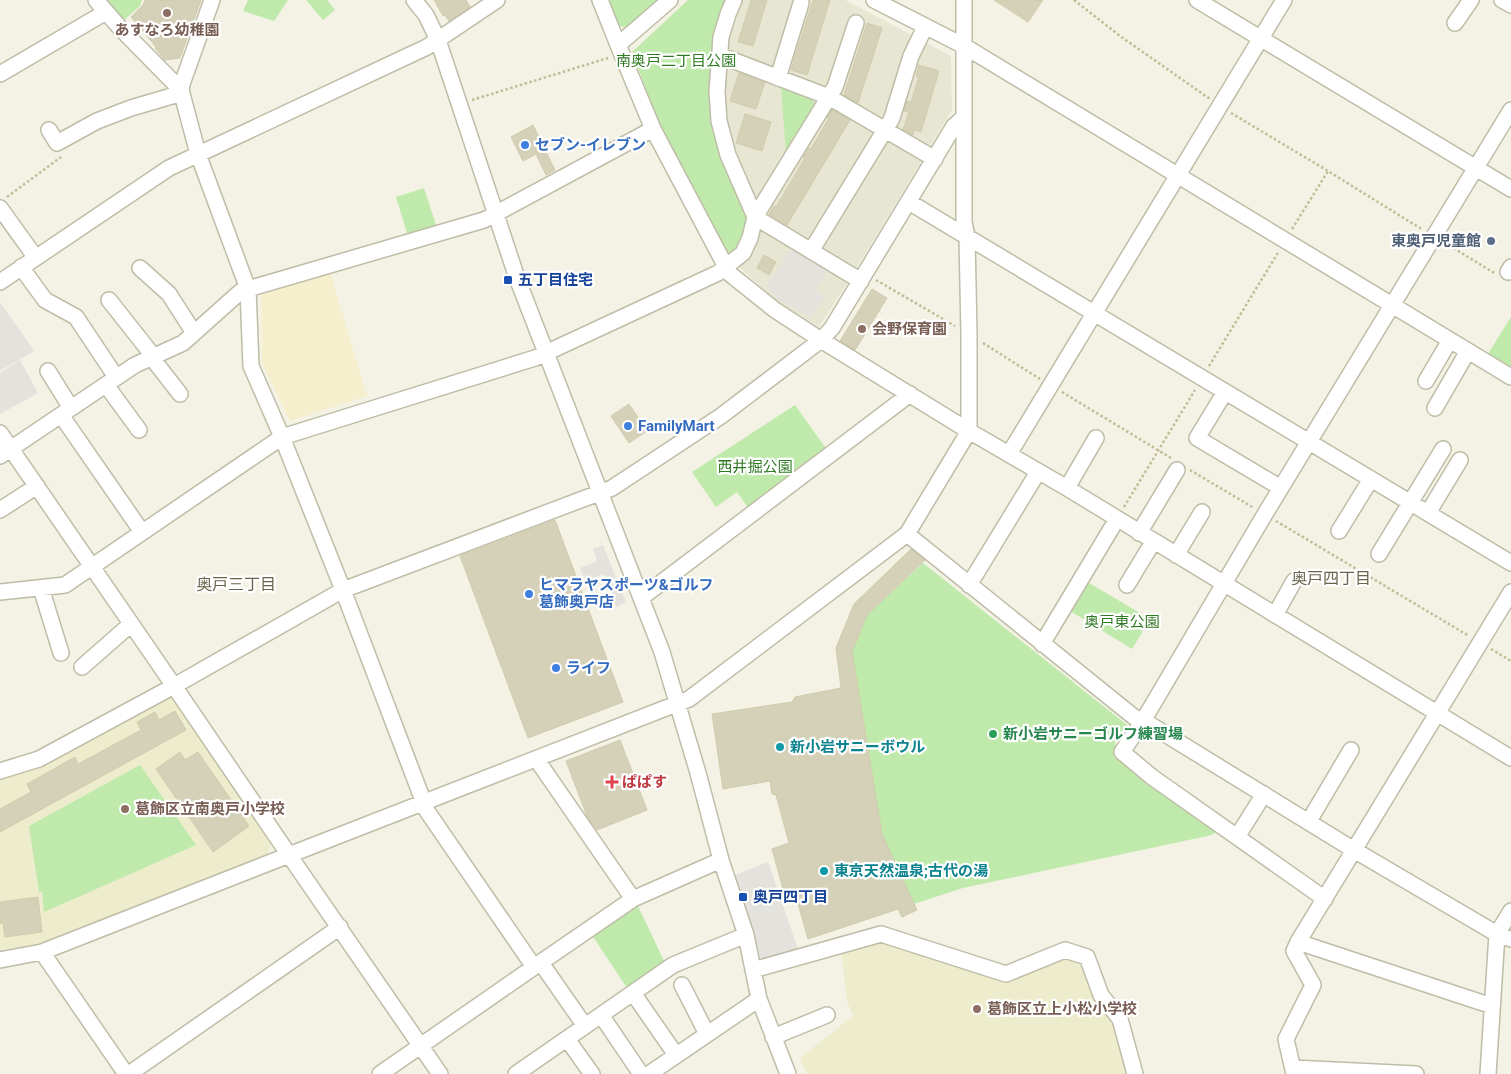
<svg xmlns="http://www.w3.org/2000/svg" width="1511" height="1074" font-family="Roboto,'Noto Sans JP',sans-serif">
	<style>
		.residential { fill: #e7e6d2 }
		.commercial { fill: #f6efce }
		.education { fill: #edeccd }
		.green { fill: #bfeaab }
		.parking { fill: #e3e2dd }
		.building { fill: #d5d1b9; stroke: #d0cbac }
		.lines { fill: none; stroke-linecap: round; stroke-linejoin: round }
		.minor-casing { stroke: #bfbca7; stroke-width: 18 }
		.path { stroke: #c1bc97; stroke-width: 2.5; stroke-dasharray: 2.5 2.5; stroke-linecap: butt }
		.minor { stroke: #fff; stroke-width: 15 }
		.education-dot { fill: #8d6e63; stroke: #fff; stroke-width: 2 }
		.shop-dot { fill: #3f7fe0; stroke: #fff; stroke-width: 2 }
		.service-dot { fill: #5c6f8a; stroke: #fff; stroke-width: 2 }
		.transit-dot { fill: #1a4fb4; stroke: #fff; stroke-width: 2 }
		.leisure-dot { fill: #2e9e5b; stroke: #fff; stroke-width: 2 }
		.culture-dot { fill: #0f9aa8; stroke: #fff; stroke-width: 2 }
		.health-dot { fill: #e0444e; stroke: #fff; stroke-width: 2 }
		.labels { text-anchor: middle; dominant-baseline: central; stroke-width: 4.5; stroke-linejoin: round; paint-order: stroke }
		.education-label { font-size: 15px; font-weight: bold; fill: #785e54; stroke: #fff; text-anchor: start }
		.park-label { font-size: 15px; fill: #317a25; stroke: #fff }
		.shop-label { font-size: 15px; font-weight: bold; fill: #366cbe; stroke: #fff; text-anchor: start }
		.service-label { font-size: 15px; font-weight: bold; fill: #4e5e75; stroke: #fff; text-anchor: end }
		.transit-label { font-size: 15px; font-weight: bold; fill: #164399; stroke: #fff; text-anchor: start }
		.leisure-label { font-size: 15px; font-weight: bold; fill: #27864d; stroke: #fff; text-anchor: start }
		.culture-label { font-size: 15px; font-weight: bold; fill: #0d838f; stroke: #fff; text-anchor: start }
		.health-label { font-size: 15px; font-weight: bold; fill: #be3a42; stroke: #fff; text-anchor: start }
		.neighbourhood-label { font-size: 16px; fill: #69644b; stroke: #fff }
	</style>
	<rect width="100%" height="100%" fill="#f3f2e4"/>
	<path class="residential" d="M742 0H845L951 56 952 110 850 279 819 327 778 302 739 267 746 259 755 239 726 122 723 102 728 42Z"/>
	<path class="commercial" d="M330 272 367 396 290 421 262 363 261 289Z"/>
	<path class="education" d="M168 696 178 701 272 842 267 855 32 946 0 950V775Z
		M878 938 1006 978 1063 954 1083 960 1113 1020 1131 1074H807L800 1058 853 1016 847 1001 841 950Z"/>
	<path class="green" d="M106 0H142L140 6 124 20Z
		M248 0H288L274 21 243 11Z
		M306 0H327L335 10 323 20Z
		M608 0H657L625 28 617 24Z
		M688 0H727L712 123 718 145 746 212 747 226 742 241 734 252H725L660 126 632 52Z
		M781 88 812 98 815 108 786 153Z
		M424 188 437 228 408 236 396 197Z
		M1511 317V368L1488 354Z
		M795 405 827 450 749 509 737 492 716 507 692 472Z
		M923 563 1127 725 1115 742 1117 758 1218 830 1212 835 963 888 914 904 882 834 852 652 867 615Z
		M1084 580 1150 619 1132 649 1067 609Z
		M140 765 196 845 44 912 42 892H39L29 826Z
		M637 904 666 965 629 991 592 935Z"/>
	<path class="parking" d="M792 245 829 268 816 290 825 296 811 318 779 300 766 288Z
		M0 302 34 351 0 371Z
		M20 360 38 393 0 414V373Z
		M603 545 626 602 616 607 603 574 586 581 580 568 597 561 593 549Z
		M768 862 798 949 761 959 735 875Z"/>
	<path class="building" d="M145 0H201L180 58 165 60 155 48 156 47 131 17 143 5Z
		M434 0H466L470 7 449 21 445 15 443 16Z
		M751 0H767L753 46 738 42Z
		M813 0H830L807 75 791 70Z
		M994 0H1043L1028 22Z
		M867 23 882 28 858 103 844 95Z
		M919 65 939 71 921 132 914 130 913 135 903 130 909 112 904 111 907 101 911 102 919 77 916 76Z
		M739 73 765 82 756 109 730 101Z
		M832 110 850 120 787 225 769 214 774 206 776 207 805 158 803 157 809 148 811 149 829 118 827 117Z
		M745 114 771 122 762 151 736 143Z
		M533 125 555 170 546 175 536 154 523 161 511 137Z
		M764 255 776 262 769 275 757 268Z
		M872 289 887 298 855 350 840 341Z
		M629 404 647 431 629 443 611 416Z
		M555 520 623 702 528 738 460 556Z
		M911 549 925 560 867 615 852 652 882 834 917 910 902 917 898 909 808 939 795 893 785 896 772 849 789 843 776 795 772 794 770 781 723 789 712 714 792 702 795 697 841 688 836 648 854 604Z
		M175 711 186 730 0 832V809L31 792 27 784 75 757 78 764 141 730 137 722 155 712 159 720Z
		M620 740 647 810 597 830 587 816 566 761Z
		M180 752 185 760 198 752 249 826 213 852 156 769Z
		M38 897 42 932 5 937 3 923H0V902Z"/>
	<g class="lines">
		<defs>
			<path id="minor" d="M96 0 121 29 181 90
				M414 0 426 15 438 40 517 278 662 652 698 773 721 860 746 935 759 999 788 1074
				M600 0 618 45 670 0
				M874 0 964 46 1511 377
				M1197 0 1511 189
				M1502 0 1511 5
				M856 23 835 87 755 217 861 281
				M1455 23 1471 0
				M618 45 653 129 726 267 730 274 775 310 821 340 969 431 1067 488 1511 758
				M719 55 829 97 935 159
				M0 74 106 12
				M778 78 801 3
				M49 130 57 143 97 121 131 108 182 93
				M909 202 1511 563
				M0 208 36 258
				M811 251 888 125 892 118 911 56 925 27
				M21 267 45 300 76 317 116 377
				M140 268 169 294 194 333
				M1508 272 1511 267
				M0 282 169 168 427 47 497 0
				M109 300 154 357
				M152 358 180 394
				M48 371 71 408
				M1426 381 1450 340
				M106 385 139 430
				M1225 392 1197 438 1281 488
				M1435 408 1468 351
				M61 415 142 532
				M0 433 174 686 343 590 282 437 251 366 248 289 198 154 181 90 182 84 212 0
				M1009 454 1284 0
				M0 456 135 365 183 343 240 292 248 289 484 220 653 129
				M1067 488 1096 438
				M0 510 37 486
				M1428 513 1460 460
				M1339 531 1371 479
				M1139 533 1177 470
				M907 534 1134 717 1149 724 1354 850 1497 934 1511 939
				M1379 554 1443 449
				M1176 555 1202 512
				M969 585 1038 472
				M1127 585 1153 542
				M41 588 61 653
				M0 592 65 585 282 437 535 358 718 273 743 253 750 238 755 217 728 155 719 121 717 91 721 37 728 14 734 0
				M641 598 910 394
				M1275 615 1294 581
				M1042 644 1117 519
				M82 667 131 624
				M537 760 633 899 534 967 427 811 343 590 612 488 721 416 821 340 832 328 954 126 964 117
				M0 771 39 759 174 686 289 855 42 952 0 960
				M1309 821 1351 750
				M1237 837 1264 794
				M633 899 721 860
				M1325 899 1152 777 1122 752 1143 721 1265 514 1511 110
				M1298 942 1492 1006
				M42 952 126 1074
				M541 963 585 1026
				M753 970 881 934 1006 974 1065 950 1087 957 1101 995 1120 1019 1135 1074
				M682 985 707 1034
				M633 993 676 1055
				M601 1015 641 1074
				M773 1037 827 1015
				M567 1039 592 1074
				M1293 1068 1416 1074
				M129 1074 340 927
				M380 1074 534 967
				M440 1074 289 855 689 699 907 534 969 431V334L967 237 964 222V0
				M516 1074 673 965 746 935
				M649 1074 759 999
				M1294 1074 1286 1039 1313 985 1294 951 1298 942 1511 592
				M1488 1074 1497 934 1511 911"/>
		</defs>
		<use href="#minor" class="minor-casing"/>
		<path class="path" d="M1074 0 1120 36 1210 99
			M472 100 608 58
			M1231 113 1328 171 1423 230
			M7 197 61 157
			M1292 229 1328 171
			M1445 243 1496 274
			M876 280 955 326
			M983 343 1040 379
			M1209 366 1279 251
			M1062 392 1171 458
			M1190 470 1254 508
			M1124 507 1195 390
			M1276 521 1469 636
			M1491 649 1511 661"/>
		<use href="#minor" class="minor"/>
	</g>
	<g class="education-dot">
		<circle cx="167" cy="13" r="5"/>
		<circle cx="862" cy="329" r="5"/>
		<circle cx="125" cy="809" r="5"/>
		<circle cx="977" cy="1009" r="5"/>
	</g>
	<g class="shop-dot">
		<circle cx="525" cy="145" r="5"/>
		<circle cx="628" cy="426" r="5"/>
		<circle cx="529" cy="594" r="5"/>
		<circle cx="556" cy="668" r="5"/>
	</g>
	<circle class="service-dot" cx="1491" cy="241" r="5"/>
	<g class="transit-dot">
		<rect x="503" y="275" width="10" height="10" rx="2.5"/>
		<rect x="738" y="892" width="10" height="10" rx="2.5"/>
	</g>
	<circle class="leisure-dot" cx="993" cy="734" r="5"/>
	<g class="culture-dot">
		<circle cx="780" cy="747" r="5"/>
		<circle cx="824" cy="871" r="5"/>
	</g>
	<path class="health-dot" d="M609.5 774.5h5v5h5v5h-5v5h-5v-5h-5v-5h5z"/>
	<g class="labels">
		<g class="education-label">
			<text x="167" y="30" text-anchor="middle">あすなろ幼稚園</text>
			<text x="872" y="329">会野保育園</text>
			<text x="135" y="809">葛飾区立南奥戸小学校</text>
			<text x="987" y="1009">葛飾区立上小松小学校</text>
		</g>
		<g class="park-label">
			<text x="676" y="61">南奥戸二丁目公園</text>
			<text x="755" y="467">西井掘公園</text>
			<text x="1122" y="622">奥戸東公園</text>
		</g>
		<g class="shop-label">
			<text x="535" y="145">セブン-イレブン</text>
			<text x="638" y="426">FamilyMart</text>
			<text x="539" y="585">ヒマラヤスポーツ&amp;ゴルフ<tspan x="539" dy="17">葛飾奥戸店</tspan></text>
			<text x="566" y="668">ライフ</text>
		</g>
		<g class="service-label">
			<text x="1481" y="241">東奥戸児童館</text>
		</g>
		<g class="transit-label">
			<text x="518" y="280">五丁目住宅</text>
			<text x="753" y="897">奥戸四丁目</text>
		</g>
		<g class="leisure-label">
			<text x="1003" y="734">新小岩サニーゴルフ練習場</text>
		</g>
		<g class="culture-label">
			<text x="790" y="747">新小岩サニーボウル</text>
			<text x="834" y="871">東京天然温泉;古代の湯</text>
		</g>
		<g class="health-label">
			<text x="622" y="782">ぱぱす</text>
		</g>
		<g class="neighbourhood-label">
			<text x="1331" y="578">奥戸四丁目</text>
			<text x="236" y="584">奥戸三丁目</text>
		</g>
	</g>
</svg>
